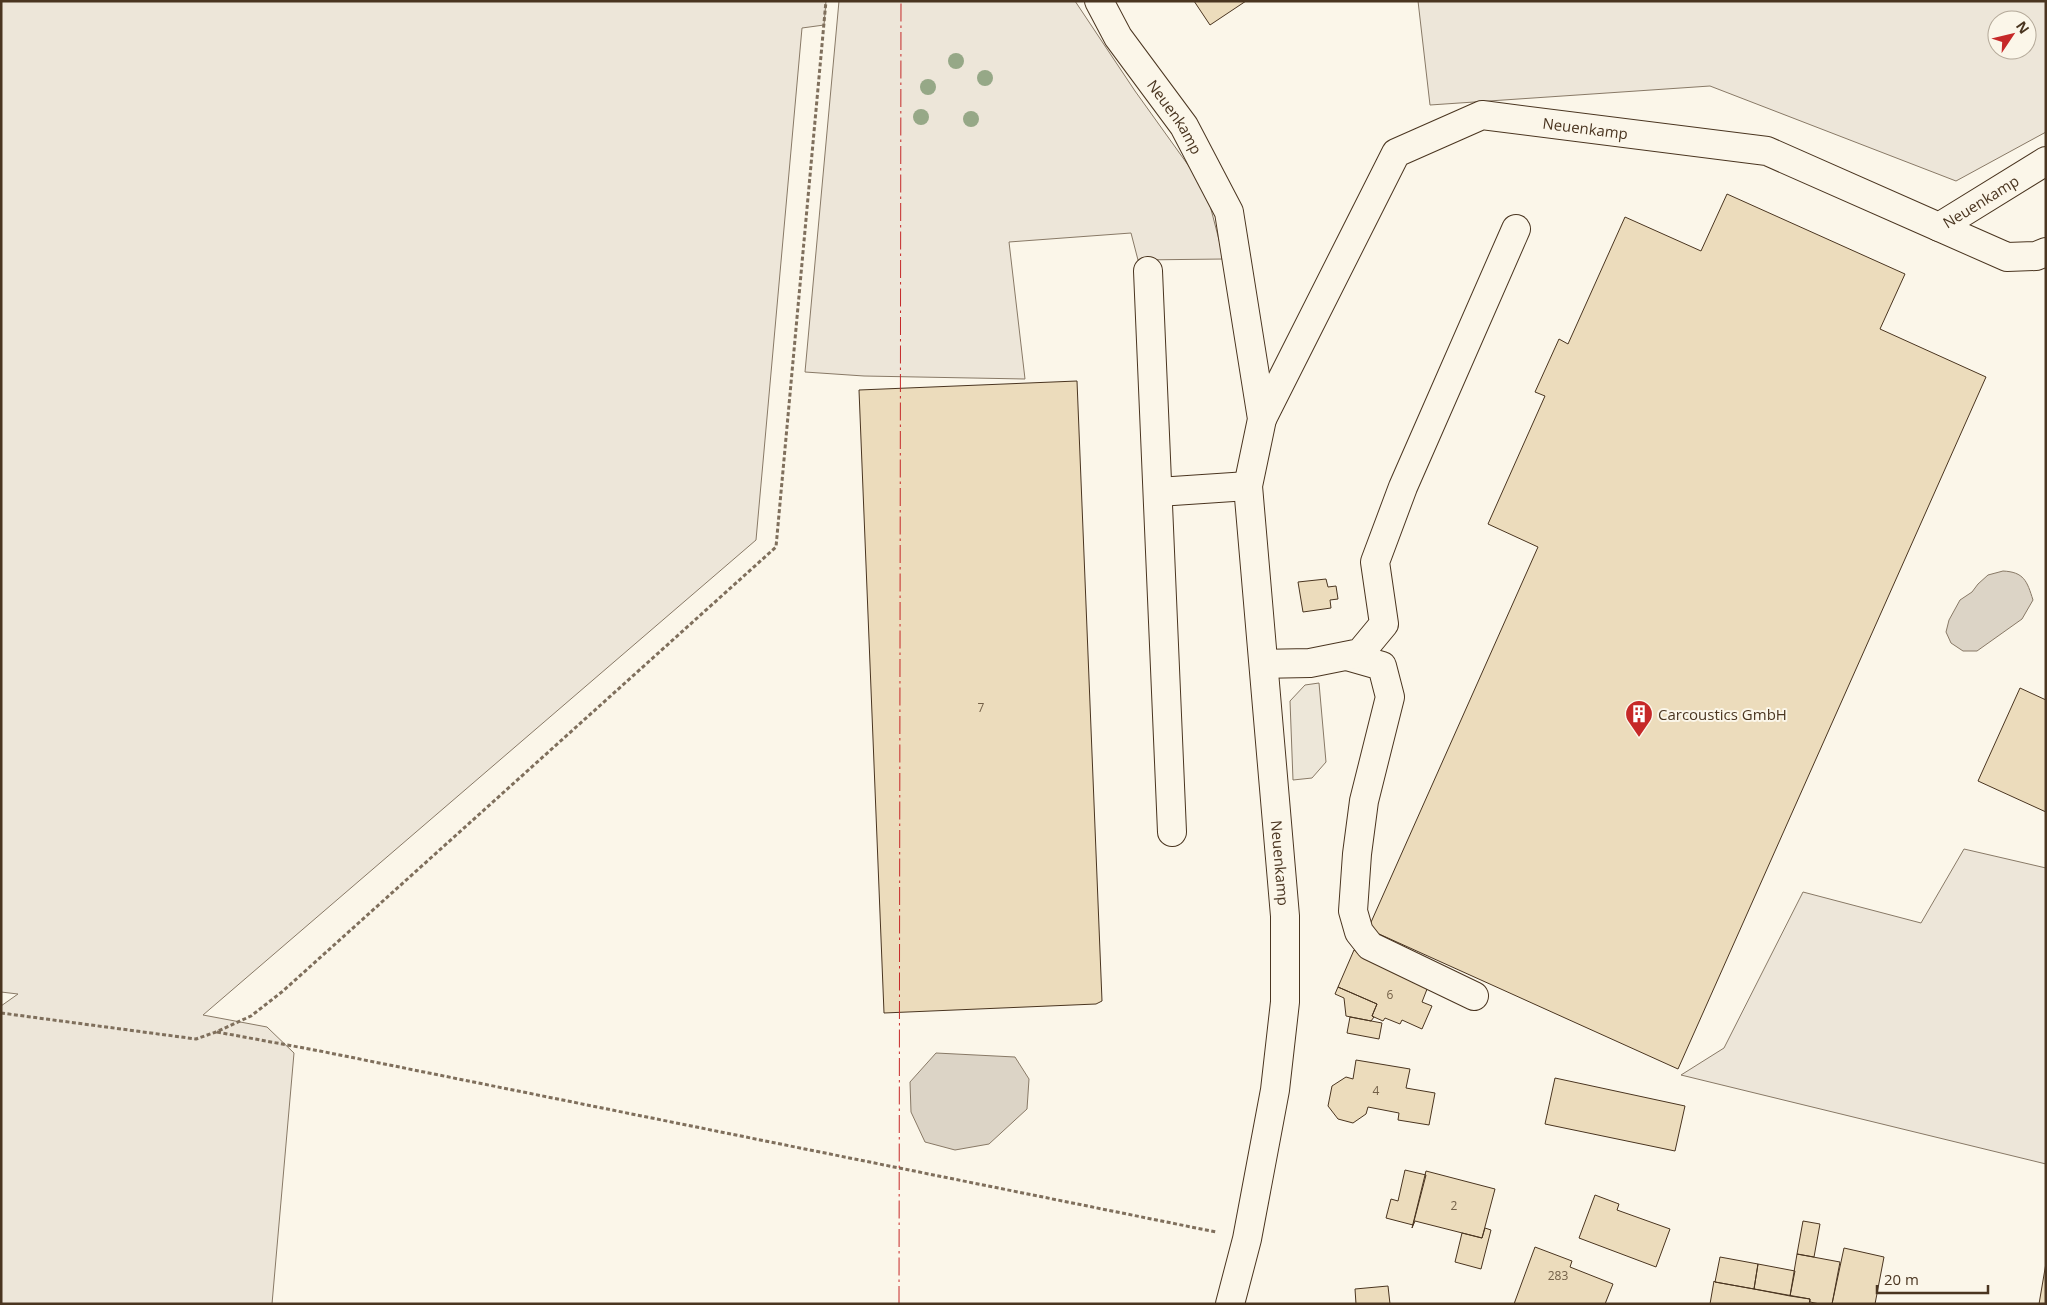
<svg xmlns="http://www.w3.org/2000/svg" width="2047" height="1305" font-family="'Open Sans',sans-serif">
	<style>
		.green { fill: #ede6d9; stroke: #887966; fill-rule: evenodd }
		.parking { fill: #ede7d9; stroke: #887966 }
		.water { fill: #dcd4c6; stroke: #887966 }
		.building { fill: #ecdcbc; stroke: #4a3520 }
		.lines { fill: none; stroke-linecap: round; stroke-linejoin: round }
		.minor-casing { stroke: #4a3520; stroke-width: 30 }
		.path { stroke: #7f6f5c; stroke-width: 3; stroke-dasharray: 4 2.5; stroke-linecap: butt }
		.minor { stroke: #fbf6e9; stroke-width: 28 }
		.power { stroke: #c62828; stroke-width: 1; stroke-dasharray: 18 4 2.5 4; stroke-linecap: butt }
		.tree { fill: #96a887 }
		.labels { text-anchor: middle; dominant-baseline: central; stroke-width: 4; stroke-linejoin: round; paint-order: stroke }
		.number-label { font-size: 12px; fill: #725f47 }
		.street-label { font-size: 15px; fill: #4a3520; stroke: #fbf6e9 }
		.poi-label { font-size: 15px; fill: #4a3520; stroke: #fbf6e9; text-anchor: start }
	</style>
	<rect width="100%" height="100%" fill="#fbf6e9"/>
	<path class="green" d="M1 1H826L824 25 802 28 756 540 203 1015 267 1027 294 1053 272 1304H1V1006L18 994 1 992Z
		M839 1H1075L1135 91 1206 190 1224 259 1138 260 1131 233 1009 242 1025 379 864 376 805 372Z
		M1418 1H2046V132L1956 181 1710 86 1430 105ZM1997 20H2027V50H1997Z
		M1964 849 2046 868V1164L1681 1075 1724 1048 1803 892 1921 923Z"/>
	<path class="parking" d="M1319 683 1326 762 1312 778 1293 780 1290 701 1305 685Z"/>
	<path class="water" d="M2003 571C2024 572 2027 581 2033 600L2022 619 1977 651H1963L1951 643 1946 632 1949 620 1960 600 1972 592 1978 584 1988 575Z
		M936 1053 1015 1057 1029 1079 1027 1109 989 1144 955 1150 925 1142 911 1112 910 1082Z"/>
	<path class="building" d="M1194 1H1246L1210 25Z
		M1727 194 1905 274 1880 329 1986 377 1678 1069 1368 929 1538 547 1488 524 1545 396 1535 392 1559 339 1568 344 1625 217 1701 251Z
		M1077 381 1102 1001 1096 1004 884 1013 859 390Z
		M1326 579 1328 587 1336 586 1338 599 1330 600 1331 608 1303 612 1298 582Z
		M2020 688 2046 700V812L1978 781Z
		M1354 950 1429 984 1422 1002 1432 1006 1422 1029 1402 1020 1400 1024 1385 1018 1383 1021 1374 1017 1372 1016 1377 1004 1338 987Z
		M1338 987 1377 1004 1372 1016 1374 1017 1371 1021 1346 1016 1344 998 1335 994Z
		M1350 1017 1382 1023 1379 1039 1347 1033Z
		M1356 1060 1410 1069 1406 1088 1435 1093 1429 1125 1398 1120 1399 1113 1368 1107 1366 1114 1353 1123 1338 1119 1328 1106 1332 1086 1346 1077 1353 1079Z
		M1555 1078 1685 1106 1675 1151 1545 1124Z
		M1405 1170 1426 1175 1413 1225 1386 1218 1391 1199 1398 1201Z
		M1426 1171 1495 1189 1482 1238 1415 1221 1412 1228Z
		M1595 1195 1619 1204 1617 1210 1670 1229 1656 1267 1579 1238Z
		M1803 1221 1820 1224 1814 1257 1797 1254Z
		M1485 1228 1491 1230 1481 1269 1455 1262 1462 1233 1482 1238Z
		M1535 1247 1572 1261 1570 1267 1613 1284 1605 1304H1514Z
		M1844 1248 1884 1257 1875 1304H1832Z
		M1797 1254 1840 1262 1832 1304H1820L1810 1302V1299L1790 1296Z
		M1720 1257 1758 1264 1754 1289 1715 1282Z
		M2046 1263V1304H2039Z
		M1758 1264 1795 1271 1790 1296 1754 1289Z
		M1714 1281 1715 1282 1810 1299 1809 1304H1710Z
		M1388 1286 1390 1304H1356L1355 1289Z"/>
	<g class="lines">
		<defs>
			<g id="minor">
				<path id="s1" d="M1099 1 1118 37 1184 126 1229 212 1262 419 1248 486 1285 916V1002L1275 1090 1247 1239 1230 1304"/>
				<path d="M1939 227 2007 257 2036 256 2046 252"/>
				<path d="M1148 271 1172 832"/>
				<path id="s2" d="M1262 419 1396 153 1482 115 1767 151 1939 227 2046 161"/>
				<path d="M1158 492 1248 486"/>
				<path d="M1347 656 1382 666 1390 697 1364 801 1357 854 1353 911 1359 932 1370 946 1474 996"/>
				<path d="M1264 664 1310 663 1360 653 1384 624 1375 562 1403 487 1516 229"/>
			</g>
		</defs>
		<use href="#minor" class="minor-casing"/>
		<path class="path" d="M1 1013 196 1039 216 1032 251 1016 283 991 776 547 826 1
			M217 1032 320 1051 1216 1232"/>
		<use href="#minor" class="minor"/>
		<path class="power" d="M899 1304 901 1"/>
	</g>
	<g class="tree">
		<circle cx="956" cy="61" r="8"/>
		<circle cx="985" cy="78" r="8"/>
		<circle cx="928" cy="87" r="8"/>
		<circle cx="921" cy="117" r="8"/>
		<circle cx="971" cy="119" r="8"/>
	</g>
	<defs>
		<symbol id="building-pin" viewBox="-11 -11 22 30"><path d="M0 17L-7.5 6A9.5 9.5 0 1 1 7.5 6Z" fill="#c62828" stroke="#fbf6e9"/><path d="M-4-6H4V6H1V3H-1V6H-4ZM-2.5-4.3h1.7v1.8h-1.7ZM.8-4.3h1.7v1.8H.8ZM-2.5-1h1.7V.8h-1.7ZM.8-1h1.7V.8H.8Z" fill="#fff"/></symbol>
	</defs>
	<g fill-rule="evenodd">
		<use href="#building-pin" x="1623" y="698" width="32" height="43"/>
	</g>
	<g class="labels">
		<g class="number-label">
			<text x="981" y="707">7</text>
			<text x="1390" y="994">6</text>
			<text x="1376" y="1090">4</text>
			<text x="1454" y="1205">2</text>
			<text x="1558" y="1275">283</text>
		</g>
		<g class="street-label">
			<text stroke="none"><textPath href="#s1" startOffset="139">Neuenkamp</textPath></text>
			<text stroke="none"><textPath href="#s2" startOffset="496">Neuenkamp</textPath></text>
			<text stroke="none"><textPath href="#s2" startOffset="916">Neuenkamp</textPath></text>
			<text stroke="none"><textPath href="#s1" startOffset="905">Neuenkamp</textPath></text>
		</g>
		<g class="poi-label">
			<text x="1658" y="714">Carcoustics GmbH</text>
		</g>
	</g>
	<rect width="2047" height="1305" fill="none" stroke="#4a3520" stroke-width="5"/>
	<g transform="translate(2012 35) rotate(55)"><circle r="24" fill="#fbf6e9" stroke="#b4a999"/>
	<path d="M0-4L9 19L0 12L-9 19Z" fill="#c62828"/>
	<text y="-8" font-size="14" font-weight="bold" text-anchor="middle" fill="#4a3520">N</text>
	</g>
	<path d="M1877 1285v8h111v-8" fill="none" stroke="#4a3520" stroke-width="2.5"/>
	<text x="1884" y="1285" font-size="15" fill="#4a3520" stroke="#fbf6e9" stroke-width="4" paint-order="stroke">20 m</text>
</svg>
